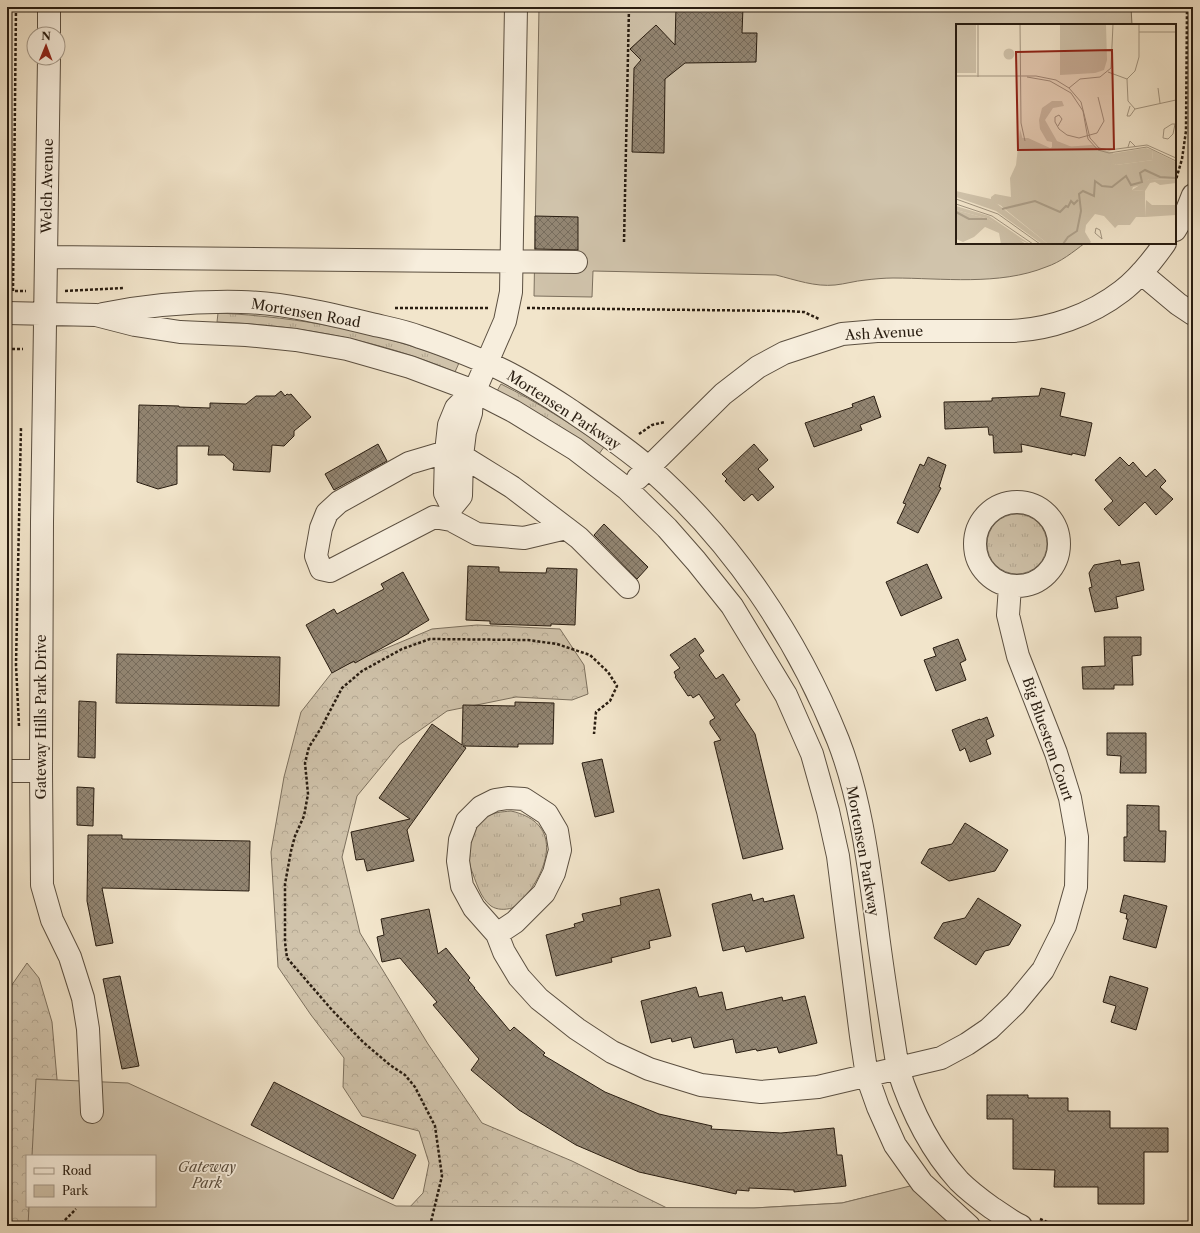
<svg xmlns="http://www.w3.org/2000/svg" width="1200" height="1233" font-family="'Libre Caslon Text',serif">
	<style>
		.grass { fill: url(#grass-tufts); stroke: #7c705e }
		.forest { fill: url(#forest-crowns); stroke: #7c705e }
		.park { fill: #d0c3ab; stroke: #7c705e }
		.building { fill: url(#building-cross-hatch); stroke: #291d11 }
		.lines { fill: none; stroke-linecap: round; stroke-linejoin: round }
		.minor-casing { stroke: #5b4f40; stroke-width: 24 }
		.path { stroke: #291d11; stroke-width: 2.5; stroke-dasharray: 3 2; stroke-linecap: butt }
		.minor { stroke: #f7eedd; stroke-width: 22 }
		.labels { text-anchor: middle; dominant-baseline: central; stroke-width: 3.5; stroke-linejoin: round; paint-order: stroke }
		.street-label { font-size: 14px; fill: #291d11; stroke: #f7eedd }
		.park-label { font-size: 14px; font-style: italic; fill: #5b4f3f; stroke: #f7eedd }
		.inset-river { fill: none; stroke: #aea18c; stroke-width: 2 }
		.inset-road { fill: none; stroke: #a29581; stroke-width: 1 }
		.view { fill: #8f2418; fill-opacity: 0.15; stroke: #8f2418; stroke-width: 2 }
		.inset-edge { fill: none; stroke: #291d11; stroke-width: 2 }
	</style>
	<defs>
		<pattern id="grass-tufts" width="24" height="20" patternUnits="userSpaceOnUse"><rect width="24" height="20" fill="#d0c3ab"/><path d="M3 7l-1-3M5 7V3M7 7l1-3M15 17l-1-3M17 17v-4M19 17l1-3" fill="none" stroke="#b3a792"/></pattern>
		<pattern id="forest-crowns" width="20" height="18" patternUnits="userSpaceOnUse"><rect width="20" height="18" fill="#d0c3ab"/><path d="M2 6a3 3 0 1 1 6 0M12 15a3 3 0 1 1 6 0" fill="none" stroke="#b3a792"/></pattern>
		<pattern id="building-cross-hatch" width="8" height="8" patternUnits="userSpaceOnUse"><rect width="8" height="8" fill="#928572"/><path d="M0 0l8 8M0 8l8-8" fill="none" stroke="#776c5c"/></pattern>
	</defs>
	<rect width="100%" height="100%" fill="#f2e5cb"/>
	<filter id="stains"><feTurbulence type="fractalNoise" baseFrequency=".005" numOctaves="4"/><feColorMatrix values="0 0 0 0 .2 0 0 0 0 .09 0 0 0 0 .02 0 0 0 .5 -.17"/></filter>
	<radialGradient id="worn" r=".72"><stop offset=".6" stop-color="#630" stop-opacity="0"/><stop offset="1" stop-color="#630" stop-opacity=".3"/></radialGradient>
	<path class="grass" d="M218 313C300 317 382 332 459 363L455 372C379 340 299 325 217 322Z
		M501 384C537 402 571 424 604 447L599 454C566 431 533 409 497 391Z
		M987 544a30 30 0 1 1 60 0a30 30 0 1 1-60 0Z
		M511 811C556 821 553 857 531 889 526 895 519 905 512 908 505 910 497 910 491 906 480 898 476 881 471 869 466 854 471 828 485 818 492 812 502 812 511 811Z"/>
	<path class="forest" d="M477 625 560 629 584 665 588 694 572 700 516 697 447 711 399 745 357 796 342 857 360 933 428 1044 482 1123 572 1161 667 1208H754L842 1203 895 1190 925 1215 392 1226 423 1193 429 1163 419 1131 362 1116 343 1087 344 1058 311 1015 278 967 271 852 284 777 301 712 334 670 432 629Z
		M27 963 39 978 52 1022 59 1102 54 1156H27V1206H53V1226H7V992Z"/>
	<path class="park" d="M539 7H1131L1132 25H957V243H1085C1073 252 1061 262 1046 267 999 286 942 278 893 278 884 278 874 279 865 280 855 281 845 284 835 285 815 287 796 280 776 275L593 271 592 297 534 296Z
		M36 1079 128 1083 396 1206 754 1208 842 1203 922 1183 969 1226H28L29 1206H155V1156H32Z"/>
	<path class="building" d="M676 7H743L742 33H757L756 62 685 63 665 79 664 153 632 152 634 68 641 60 630 49 656 25 675 45Z
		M535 216 578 217V250L535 249Z
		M1041 388 1065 393 1060 416 1092 423 1085 456 1072 453V455L1021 444 1022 452 994 453 993 435H989L988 427 945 429 944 402 992 401V398L1039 396Z
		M281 391 285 396 287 394 289 395 291 394 311 417 294 431V436L284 446 272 445 270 472 233 470 234 464 224 455H208L209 446H177V484L158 489 137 482 139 405 179 406V407L210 408V403L246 404 256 396H275Z
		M874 396 881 417 860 425 862 430 814 447 805 423 853 407 852 404Z
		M378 444 387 461 334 490 325 474Z
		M754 444 768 460 758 469 774 487 758 501 752 494 744 501 725 481 727 479 722 474Z
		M928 457 946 465 939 487 941 488 918 533 897 523 906 504 903 503 920 464 924 466Z
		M1120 457 1129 466 1133 462 1146 477 1155 469 1166 481 1160 487 1173 499 1156 515 1145 502 1119 526 1104 509 1113 501 1095 480Z
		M604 524 648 567 637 579 594 535Z
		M1120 560 1121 565 1139 562 1144 590 1116 597 1118 608 1095 612 1089 588 1092 587 1089 573 1094 565Z
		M927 564 942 598 901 616 886 582Z
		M468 566 499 567V572L546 573 547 568 577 569 575 625 551 624V626L490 624V621L466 620Z
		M403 572 429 620 409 632V633L355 663 354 661 332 673 306 625 334 609 337 614 384 589 381 584Z
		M1104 637H1141V655L1132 656 1133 685H1114V689H1083L1082 667 1105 666Z
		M695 638 704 651 699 655 716 679 723 674 740 700 735 704 755 734 783 849 743 859 714 742 721 740 710 724V721L715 718 699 694 693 698 691 695 688 696 675 677 676 676 674 672 680 668 670 655Z
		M958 639 966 660 960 663 966 680 936 691 924 660 936 656 933 648Z
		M117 654 280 657 279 706 116 703Z
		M79 701 96 702 95 758 78 757Z
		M515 702 554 703 553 744H518V747L463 746 466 748 407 830 414 861 367 871 364 859 356 860 351 832 410 819 379 798 432 724 462 745 463 705 515 706Z
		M987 717 994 736 986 740 991 754 970 762 965 748 960 751 952 730 980 719V720Z
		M1107 733H1146V773H1120L1121 756 1107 755Z
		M602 759 614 812 595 817 582 763Z
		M77 787 94 788 93 826 77 825Z
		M1127 805 1159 806V831H1166L1165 862 1124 861V837H1127Z
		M965 823 1008 850 995 871 949 881 921 863 929 849 952 844Z
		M88 835H122V839L250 841 249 891 102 888 113 943 96 946 87 901Z
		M659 889 671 936 649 941 650 948 611 958 612 962 556 976 546 935 575 927 574 924 584 921 582 914 621 905 620 898Z
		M751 894 753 901 763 898 764 902 794 895 804 938 746 952 744 946 723 951 712 904Z
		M1124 895 1167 906 1156 948 1123 939 1128 919H1126L1127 914 1120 912Z
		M978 898 1021 925 1009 945 985 951 976 965 934 938 943 923 965 918Z
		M429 909 438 954 446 948 470 978 468 980 475 988H474L510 1031 514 1027 545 1053 543 1055 605 1092 659 1114 712 1126 711 1129 781 1133 834 1128 837 1155H842L846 1186 794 1192V1190L749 1188V1191L737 1190 736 1194 639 1172 576 1145 519 1110 471 1070 479 1059 433 1005 437 1002 400 958 382 962 377 937 384 935 381 919Z
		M120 976 139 1066 122 1069 103 979Z
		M1110 976 1148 988 1136 1030 1111 1022 1116 1006 1103 1002Z
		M696 987 699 997 722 992 726 1010 782 997 783 1001 805 996 817 1043 779 1053 777 1047 757 1051 756 1049 736 1053 733 1039 694 1048 691 1037 672 1042 671 1038 651 1043 641 1001Z
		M274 1082 416 1155 393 1199 251 1125Z
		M987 1095H1028V1098H1068V1111H1110V1128H1168V1152H1144V1204H1098V1187H1054L1055 1170 1013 1169V1119H987Z"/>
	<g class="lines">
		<defs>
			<path id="minor" d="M49 34V7
				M49 58 42 522 41 771 42 885 52 920 70 957 83 998 88 1029 92 1112
				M1175 230 1187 210 1193 195
				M46 257 576 262
				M1141 273 1178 304 1193 314
				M7 313 96 315 135 325 180 332 246 335 296 340 347 349 410 367 474 391 513 411 575 449 627 489 667 528 696 561 732 606 786 695 812 754 828 811 838 856 861 1036 867 1076 878 1107 895 1145 922 1183 969 1226
				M103 314C149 305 194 301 241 302 284 303 330 314 371 324 388 328 405 331 420 337 442 344 464 353 485 362 514 374 541 391 567 408 595 427 624 446 649 468 732 541 797 637 838 740 860 796 868 860 876 919 882 969 890 1019 898 1069 911 1110 930 1149 959 1181 969 1191 981 1200 992 1208 1002 1214 1010 1221 1021 1226
				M472 397 463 401 456 408 449 425 446 452 445 493 452 507 461 496 462 456 465 432 471 413 472 397 505 321 511 292 516 7
				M638 478 723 394 758 367 784 353 842 334 877 331H1010C1049 330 1091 315 1122 291 1139 278 1153 260 1165 243
				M975 544a42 42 0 1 1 84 0a42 42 0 1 1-84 0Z
				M566 528 512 487 462 456 446 452 409 463 339 502 327 513 321 528 316 556 321 569 330 571 434 517 451 520 477 534 524 538 566 528 579 538 628 587
				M7 771H41
				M497 934 515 922 544 893 554 873 560 850 557 831 547 814 524 799 508 798 495 800 481 807 467 821 460 840 458 861 462 886 474 908 497 934 504 952 519 977 539 999 577 1029 612 1052 649 1069 701 1085 761 1092 818 1087 941 1058 967 1044 989 1029 1015 1004 1043 970 1065 926 1076 887 1077 837 1070 798 1056 753 1018 656 1008 615 1010 586"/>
		</defs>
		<use href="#minor" class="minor-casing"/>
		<path class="path" d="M1175 183 1182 159 1186 131 1187 7
			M624 242 629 7
			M13 291 16 7
			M15 291H26
			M65 291 124 288
			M395 308H488
			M527 308 785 311 804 312 819 319
			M7 349H23
			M639 434 652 425 665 422
			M19 726 16 665 21 427
			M1040 1219 1056 1226
			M57 1226 61 1224 76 1209
			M430 1226 442 1176 435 1126 415 1087 405 1075 390 1065 363 1042 332 1010 287 958 285 942V884L291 851 295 836 304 816 308 794 305 763 309 747 321 728 342 688 362 671 402 649 430 639 528 640 557 644 590 655 608 672 617 686 610 701 596 712 594 734"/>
		<use href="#minor" class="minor"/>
	</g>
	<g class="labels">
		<g class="street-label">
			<text transform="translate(47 186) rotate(-89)">Welch Avenue</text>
			<text transform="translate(306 313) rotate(10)">Mortensen Road</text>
			<text transform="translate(884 333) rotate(-3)">Ash Avenue</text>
			<text transform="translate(564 410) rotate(33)">Mortensen Parkway</text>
			<text transform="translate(41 717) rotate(-90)">Gateway Hills Park Drive</text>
			<text transform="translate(1048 739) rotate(71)">Big Bluestem Court</text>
			<text transform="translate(863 851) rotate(80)">Mortensen Parkway</text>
		</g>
		<g class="park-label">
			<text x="207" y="1167">Gateway<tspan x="207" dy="16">Park</tspan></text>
		</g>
	</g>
	<g transform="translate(956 24)">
		<rect width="220" height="220" fill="#f2e5cb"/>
		<path d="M190 124 196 126 197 136 160 141 154 138V130ZM193 155 220 156V159L204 161 199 158 194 159 189 167 176 166ZM0 167 35 175 92 220H86L40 187 0 173ZM190 176 196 181H220V191L189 193ZM0 182 33 192 74 220 59 214 33 195 0 186Z" fill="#d0c3ab"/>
		<path d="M96 77H106L108 82 97 84 89 96 101 117 116 123 134 122 160 141 197 136 196 126 220 138V156L193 155 186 161 177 163 176 166 189 167V193H180L174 201H162L159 204 148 192 139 190 130 201 129 208 135 218 133 220H92L44 181 35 178V173L39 170 55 173 54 154 60 141 64 105 67 116 94 125 96 123V118L91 117 84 105 83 96 86 84ZM0 186 33 195 70 220H45L43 209 29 203 18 213 7 218 0 215Z" fill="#d0c3ab"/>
		<path d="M0 0H20V49H0ZM104 0H150L151 36 148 46 139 49 104 51ZM47.5 30a5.5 5.5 0 1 1 11 0a5.5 5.5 0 1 1-11 0ZM65 114H72L94 124 136 121 157 129V174L126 181 120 211 112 220H98L62 190Z" fill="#d0c3ab"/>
		<path class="inset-river" d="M46 185 79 177 104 188 110 182 112 183 115 177 118 180 122 176M0 188 13 195H31M107 220 112 213 121 207 125 187 123 170 127 167 138 172 139 157 146 162 156 163 170 152 175 161 186 158 184 149 189 146 204 153 220 154"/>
		<path class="inset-road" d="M22 0V53M64 0 65 99 69 117M183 8H220M152 48 171 55 172 77 179 85 220 76M0 52H80L100 56 113 64 125 78 134 114 143 124 153 126 191 121 220 134M71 53 94 57 115 69 127 87 132 115 142 126 153 129 191 123 220 137M171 55 179 47 183 33V0M113 64 124 55 144 53 155 44 157 0M202 64 204 79M174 82 171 92H174L179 85M216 100H219L217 110 212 115 207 114 208 105ZM102 102 106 95 103 91 99 93V98L103 105 111 111 123 114 141 109 148 97 142 73M172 123 174 117 179 122M0 175 42 190 84 220M0 180 36 192 77 220M140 204 144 206 146 215 139 209Z"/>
		<path class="view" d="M156 26 158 125 62 126 60 28Z"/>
		<rect width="220" height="220" class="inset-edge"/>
	</g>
	<rect width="1200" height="1233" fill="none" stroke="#f2e5cb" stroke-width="24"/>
	<rect x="8" y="8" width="1184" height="1217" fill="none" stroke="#291d11" stroke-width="2"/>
	<rect x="12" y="12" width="1176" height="1209" fill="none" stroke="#291d11"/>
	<rect x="26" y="1155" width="130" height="52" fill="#f7eedd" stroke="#a59a8b"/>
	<rect x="34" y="1168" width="20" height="6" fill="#f7eedd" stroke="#a59a8b"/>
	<text x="62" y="1175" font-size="12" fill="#291d11">Road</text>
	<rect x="34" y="1185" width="20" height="12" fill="#d0c3ab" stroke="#a59a8b"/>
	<text x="62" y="1195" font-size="12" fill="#291d11">Park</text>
	<g transform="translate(46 46) rotate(1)"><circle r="19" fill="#f7eedd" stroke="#a59a8b"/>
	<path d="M0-3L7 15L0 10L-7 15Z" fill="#8f2418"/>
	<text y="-6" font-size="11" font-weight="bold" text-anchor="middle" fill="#291d11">N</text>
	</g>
	<rect width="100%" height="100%" filter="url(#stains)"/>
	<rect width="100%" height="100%" fill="url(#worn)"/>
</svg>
